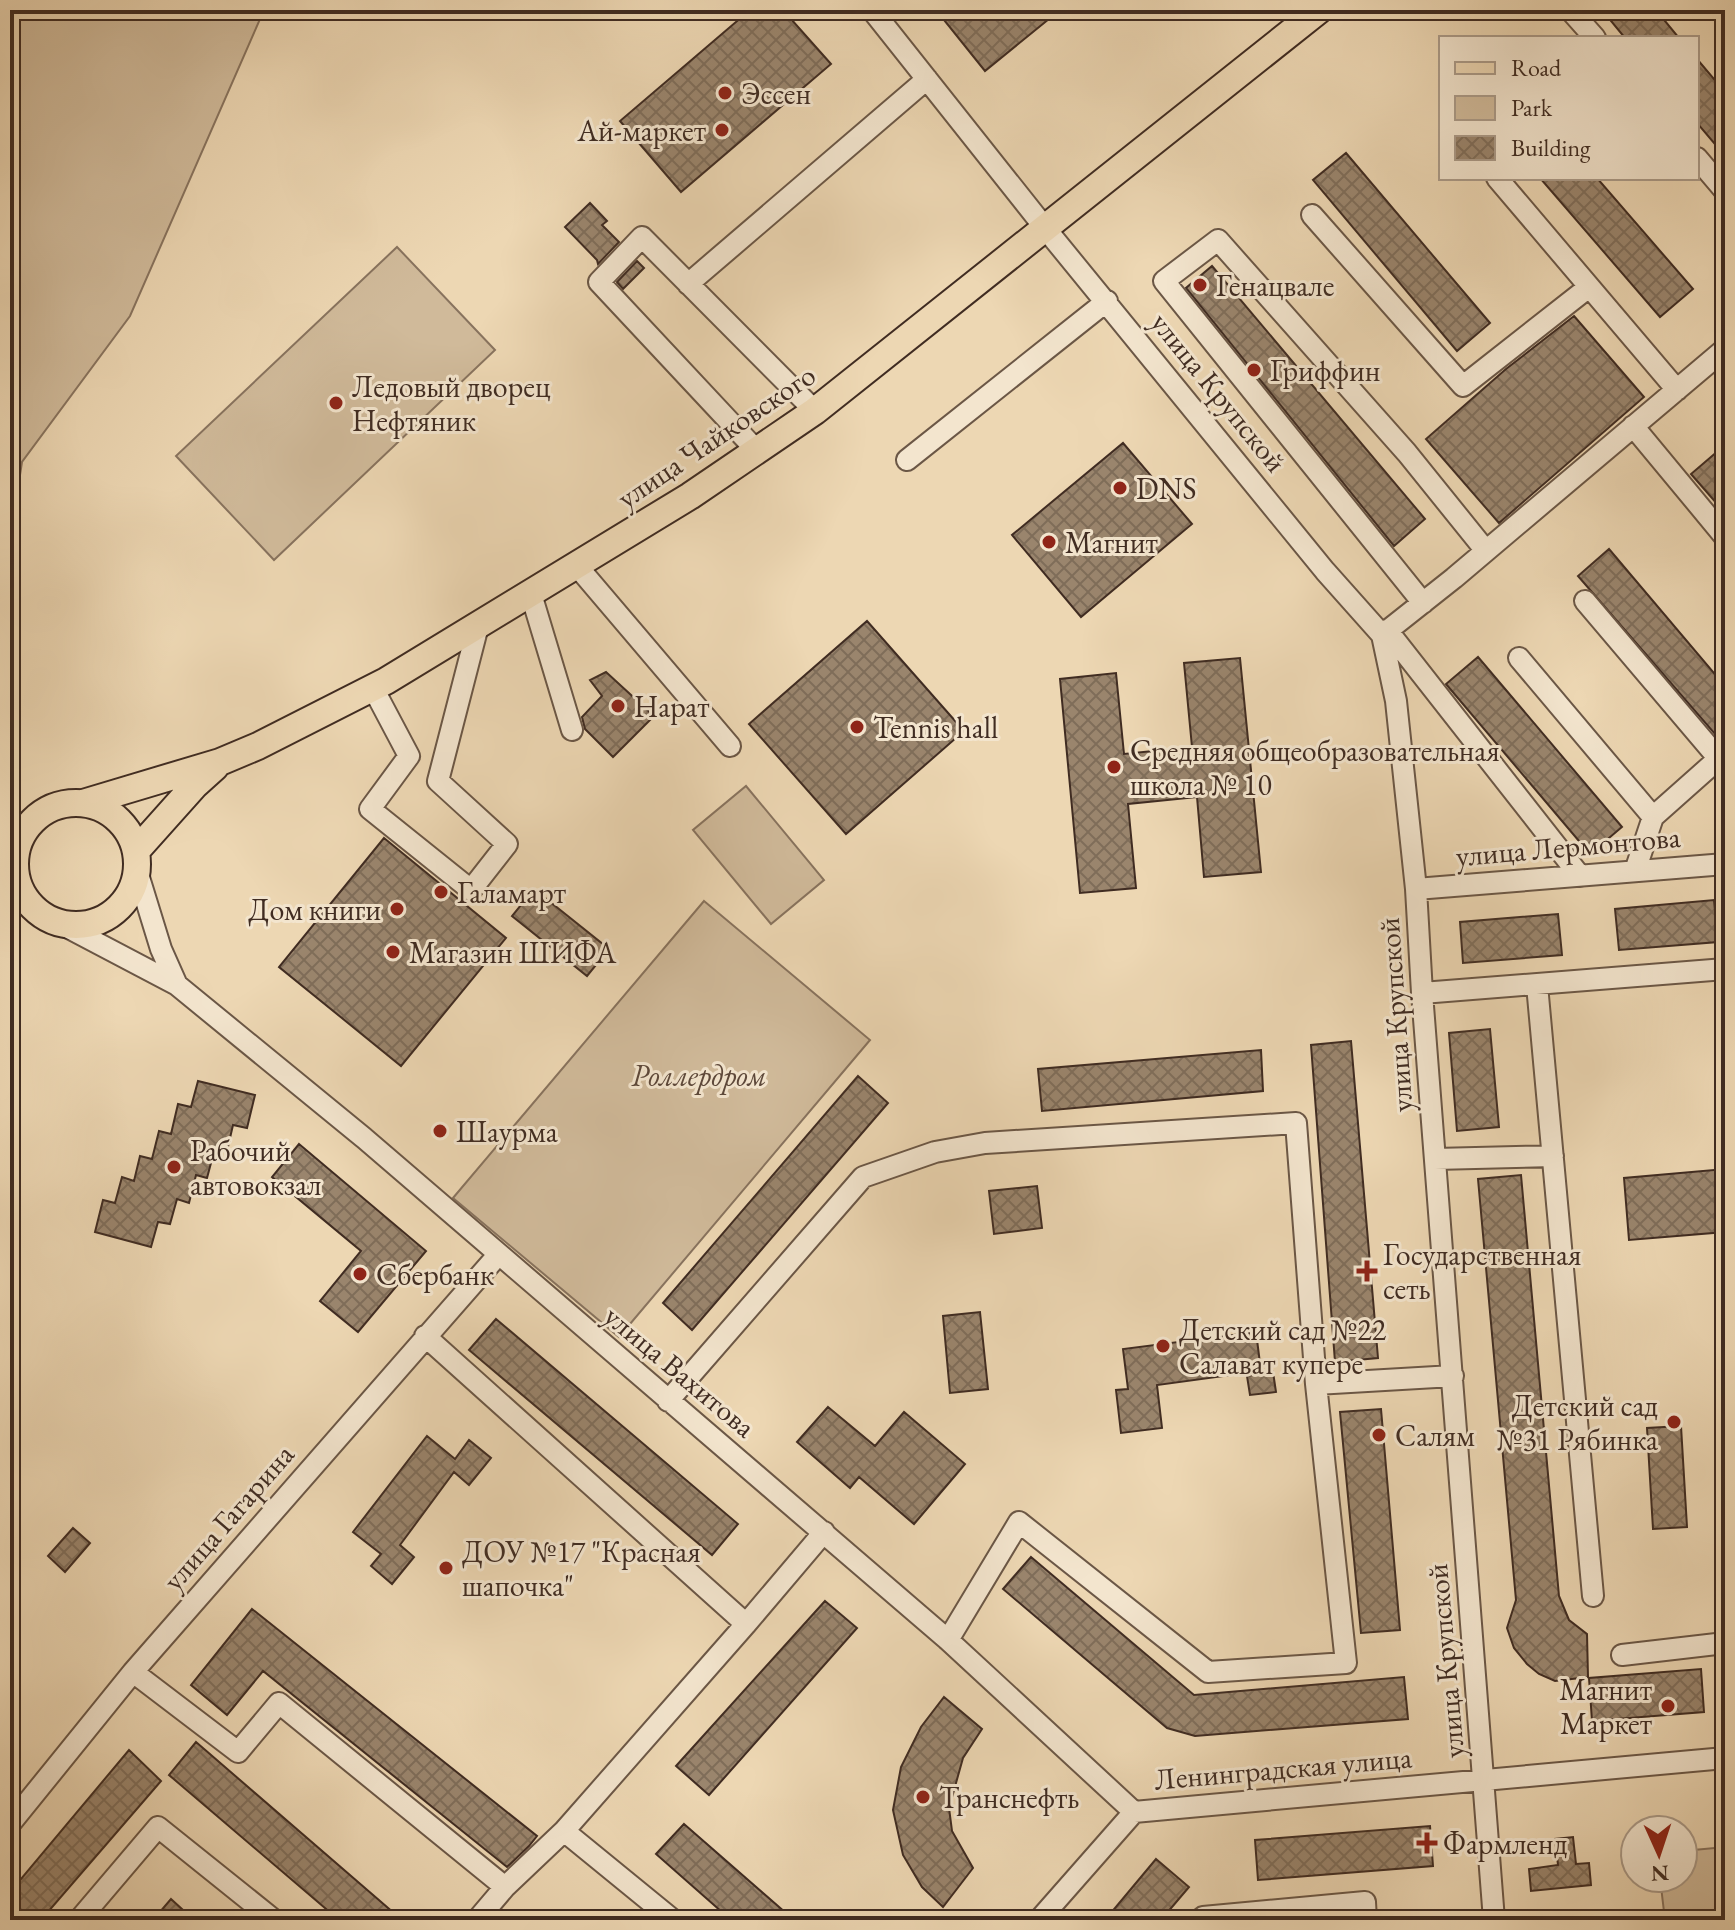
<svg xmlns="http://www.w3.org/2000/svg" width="1735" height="1930" font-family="'EB Garamond',serif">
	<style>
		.green { fill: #d0ba9a; stroke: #88735e; stroke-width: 2 }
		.building { fill: url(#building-cross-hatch); stroke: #402c22; stroke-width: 2 }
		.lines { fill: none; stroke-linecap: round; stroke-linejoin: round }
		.minor-casing { stroke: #6b5746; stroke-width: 24 }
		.major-casing { stroke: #402c22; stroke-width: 30 }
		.minor { stroke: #f3e5ce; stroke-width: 20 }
		.major { stroke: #edd7b3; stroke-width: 26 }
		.poi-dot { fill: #8f2418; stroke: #f3e5ce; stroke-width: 3 }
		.labels { text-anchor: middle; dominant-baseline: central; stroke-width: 6; stroke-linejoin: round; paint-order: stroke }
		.poi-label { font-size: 30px; fill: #402c22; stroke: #f3e5ce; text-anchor: start }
		.street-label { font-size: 30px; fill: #402c22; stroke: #f3e5ce }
		.park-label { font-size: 30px; font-style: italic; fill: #5d483a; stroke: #f3e5ce }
	</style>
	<defs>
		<pattern id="building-cross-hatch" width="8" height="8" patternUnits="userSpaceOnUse" patternTransform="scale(2)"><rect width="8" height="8" fill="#9a856d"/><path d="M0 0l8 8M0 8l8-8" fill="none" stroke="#7f6d59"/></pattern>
	</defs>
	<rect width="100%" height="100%" fill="#edd7b3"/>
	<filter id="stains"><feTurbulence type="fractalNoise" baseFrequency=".0025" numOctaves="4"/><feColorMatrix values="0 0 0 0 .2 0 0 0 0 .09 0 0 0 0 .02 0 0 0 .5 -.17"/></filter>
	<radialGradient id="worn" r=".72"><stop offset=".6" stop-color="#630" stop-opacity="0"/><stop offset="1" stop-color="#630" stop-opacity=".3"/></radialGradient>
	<path class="green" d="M10 10H264L130 316 22 462 10 540Z
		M397 247 495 350 274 560 176 456Z
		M746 786 824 880 771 924 693 830Z
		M704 901 870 1040 619 1337 453 1198Z
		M1725 1847V1920H1665L1660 1878H1683V1851Z"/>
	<path class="building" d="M750 10H783L831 64 681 192 620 121Z
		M936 10H1060L985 71Z
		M1602 10H1656L1679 38H1625Z
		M1697 59 1725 92V156L1697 123Z
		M1346 153 1490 323 1457 351 1313 180Z
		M1540 178H1597L1693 289 1660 317Z
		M590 203 607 221 602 225 619 242 598 264 597 260 565 227Z
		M637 261 644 268 623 289 617 282Z
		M1212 266 1425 519 1394 546 1186 288Z
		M1574 316 1644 397 1499 523 1426 439 1506 369Z
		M1123 443 1192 524 1081 617 1012 535Z
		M1725 445V513L1691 474Z
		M1609 549 1725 686V740L1721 741 1578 576Z
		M867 621 964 731 846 834 749 724Z
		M1478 657 1622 827 1590 854 1446 684Z
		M1240 658 1261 872 1204 877 1197 797 1128 804 1136 888 1080 893 1060 679 1116 673 1124 754 1192 747 1184 663Z
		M606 672 654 716 613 757 585 729 582 717 602 696 590 680Z
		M384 838 506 938 401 1066 279 967Z
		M534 889 609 949 587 976 512 916Z
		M1714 900 1718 942 1619 950 1615 909Z
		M1558 914 1562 955 1463 963 1460 922Z
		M1490 1029 1499 1127 1457 1131 1449 1033Z
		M1351 1041 1378 1358 1335 1362 1311 1045Z
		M1261 1050 1263 1091 1042 1111 1038 1069Z
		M858 1076 888 1103 692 1330 663 1303Z
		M198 1081 255 1095 247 1128 233 1125 227 1151 215 1148 207 1178 196 1175 189 1203 177 1199 170 1224 158 1222 151 1247 95 1232 103 1200 115 1203 122 1177 134 1181 140 1156 152 1159 159 1131 171 1134 178 1104 191 1107Z
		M299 1144 426 1251 358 1332 320 1301 361 1251 272 1177Z
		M1725 1169V1232L1629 1240 1624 1178Z
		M1521 1175 1559 1596 1569 1620 1587 1634 1588 1677 1555 1681 1539 1674 1527 1664 1514 1648 1507 1628 1516 1600 1478 1179Z
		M1037 1186 1042 1228 994 1234 989 1191Z
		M980 1312 988 1389 950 1393 943 1316Z
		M496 1319 738 1524 712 1555 469 1350Z
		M1256 1332 1261 1371 1157 1385 1162 1428 1121 1433 1116 1390 1128 1389 1123 1349Z
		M1273 1372 1276 1392 1250 1395 1247 1376Z
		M828 1407 875 1446 904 1412 965 1464 914 1524 859 1477 850 1488 797 1442Z
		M1381 1409 1400 1630 1361 1633 1340 1412Z
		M1681 1426 1687 1527 1653 1529 1647 1428Z
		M427 1436 455 1459 469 1440 491 1458 469 1485 454 1472 400 1545 414 1557 392 1584 371 1566 381 1554 353 1532Z
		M73 1528 90 1543 65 1572 48 1556Z
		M1031 1557 1194 1695 1404 1677 1408 1719 1195 1736 1167 1728 1003 1589Z
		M825 1601 857 1628 709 1795 676 1766Z
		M252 1609 537 1836 529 1846 507 1867 263 1671 227 1715 191 1685Z
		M1701 1669 1704 1712 1592 1721 1589 1678Z
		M944 1697 982 1729 963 1758 949 1808 952 1831 973 1868 943 1907 922 1887 903 1855 893 1810 901 1767 921 1727Z
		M196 1742 402 1920H339L169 1775Z
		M129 1750 161 1781 41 1920H10V1892Z
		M684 1824 794 1920H731L656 1854Z
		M1430 1826 1433 1866 1258 1880 1255 1840Z
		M1573 1837 1576 1864 1589 1863 1591 1885 1531 1891 1529 1869 1558 1865 1555 1839Z
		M1156 1859 1189 1887 1161 1920H1105Z
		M171 1899 194 1920H153Z"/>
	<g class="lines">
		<defs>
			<path id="minor" d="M872 10 1045 228 1325 571 1382 635 1396 701 1416 889 1422 993 1494 1920
				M1571 11 1595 38
				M1697 158 1725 191
				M1497 178 1677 390
				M1312 215 1463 386 1589 287
				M688 284 927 79
				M1633 426 1725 537
				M757 451 599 282 642 237 815 411
				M907 460 1107 301
				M577 566 730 746
				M531 594 572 730
				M1585 601 1719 759
				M1423 603 1164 281 1218 240 1407 453 1486 551
				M1387 630 1580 876
				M1382 635 1454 578 1725 349
				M1519 658 1653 817 1635 871
				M373 688 409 756 370 809 471 890 507 844 438 781 478 626
				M1653 817 1725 753
				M137 871 161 949 177 985
				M1416 889 1725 864
				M61 924 177 985 364 1138 948 1640 1134 1812
				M1537 985 1593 1596
				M1422 993 1725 969
				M1435 1159 1553 1156
				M425 1336 746 1624
				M668 1401 863 1177 935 1152 985 1143 1296 1123 1316 1384 1453 1376
				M948 1640 1019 1522 1208 1672 1346 1663 1316 1384
				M1622 1655 1725 1643
				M133 1672 238 1752 279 1703 505 1887
				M10 1824 133 1672 498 1255
				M79 1920 158 1827 274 1920
				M477 1920 505 1887 564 1831
				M673 1920 564 1831 746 1624 824 1532
				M1039 1920 1134 1812 1725 1758
				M1200 1920 1203 1917 1365 1902 1366 1920"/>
			<path id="major" d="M83 803 220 762 258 746 386 681 690 496 815 411 1319 10
				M15 864a61 61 0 1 1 122 0a61 61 0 1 1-122 0Z
				M136 851 195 785 215 767"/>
		</defs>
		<use href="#minor" class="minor-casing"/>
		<use href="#major" class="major-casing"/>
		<use href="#minor" class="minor"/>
		<use href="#major" class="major"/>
	</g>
	<g class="poi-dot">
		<circle cx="725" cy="93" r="8"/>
		<circle cx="722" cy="130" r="8"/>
		<circle cx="1200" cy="285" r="8"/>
		<circle cx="1254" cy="370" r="8"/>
		<circle cx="336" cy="403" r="8"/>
		<circle cx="1120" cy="488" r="8"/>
		<circle cx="1049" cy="542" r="8"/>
		<circle cx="618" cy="706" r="8"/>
		<circle cx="857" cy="727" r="8"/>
		<circle cx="1114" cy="767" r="8"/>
		<circle cx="441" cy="892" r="8"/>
		<circle cx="397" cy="909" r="8"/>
		<circle cx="393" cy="952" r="8"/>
		<circle cx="440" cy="1131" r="8"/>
		<circle cx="174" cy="1167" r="8"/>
		<path d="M1363 1259h8v8h8v8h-8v8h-8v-8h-8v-8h8z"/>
		<circle cx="360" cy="1274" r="8"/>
		<circle cx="1163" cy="1346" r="8"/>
		<circle cx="1674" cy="1422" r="8"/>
		<circle cx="1379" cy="1435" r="8"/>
		<circle cx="446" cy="1568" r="8"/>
		<circle cx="1668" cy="1706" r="8"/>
		<circle cx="923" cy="1797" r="8"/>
		<path d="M1423 1831h8v8h8v8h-8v8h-8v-8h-8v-8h8z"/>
	</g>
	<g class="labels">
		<g class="poi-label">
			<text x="741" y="93">Эссен</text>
			<text x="706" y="130" text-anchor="end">Ай-маркет</text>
			<text x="1216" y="285">Генацвале</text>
			<text x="1270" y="370">Гриффин</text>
			<text x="352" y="386">Ледовый дворец<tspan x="352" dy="34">Нефтяник</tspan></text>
			<text x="1136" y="488">DNS</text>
			<text x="1065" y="542">Магнит</text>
			<text x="634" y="706">Нарат</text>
			<text x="873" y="727">Tennis hall</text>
			<text x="1130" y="750">Средняя общеобразовательная<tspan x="1130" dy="34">школа № 10</tspan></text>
			<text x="457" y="892">Галамарт</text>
			<text x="381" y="909" text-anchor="end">Дом книги</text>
			<text x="409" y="952">Магазин ШИФА</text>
			<text x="456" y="1131">Шаурма</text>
			<text x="190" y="1150">Рабочий<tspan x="190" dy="34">автовокзал</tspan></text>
			<text x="1383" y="1254">Государственная<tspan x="1383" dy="34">сеть</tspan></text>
			<text x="376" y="1274">Сбербанк</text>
			<text x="1179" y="1329">Детский сад №22<tspan x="1179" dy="34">Салават купере</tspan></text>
			<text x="1658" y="1405" text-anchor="end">Детский сад<tspan x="1658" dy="34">№31 Рябинка</tspan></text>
			<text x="1395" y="1435">Салям</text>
			<text x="462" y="1551">ДОУ №17 "Красная<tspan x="462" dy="34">шапочка"</tspan></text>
			<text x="1652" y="1689" text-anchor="end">Магнит<tspan x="1652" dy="34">Маркет</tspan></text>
			<text x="939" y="1797">Транснефть</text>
			<text x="1443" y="1843">Фармленд</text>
		</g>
		<g class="street-label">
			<text transform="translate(1219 392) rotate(51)">улица Крупской</text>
			<text transform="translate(716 436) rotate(-34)">улица Чайковского</text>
			<text transform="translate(1568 846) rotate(-5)">улица Лермонтова</text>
			<text transform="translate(1395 1015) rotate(-94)">улица Крупской</text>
			<text transform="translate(680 1371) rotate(40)">улица Вахитова</text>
			<text transform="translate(228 1517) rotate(-49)">улица Гагарина</text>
			<text transform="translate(1445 1661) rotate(-95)">улица Крупской</text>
			<text transform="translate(1283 1768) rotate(-5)">Ленинградская улица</text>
		</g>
		<g class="park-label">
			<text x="699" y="1075">Роллердром</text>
		</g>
	</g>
	<rect width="1735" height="1930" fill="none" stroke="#edd7b3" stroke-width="40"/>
	<rect x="12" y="12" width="1711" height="1906" fill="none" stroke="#402c22" stroke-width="4"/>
	<rect x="20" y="20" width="1695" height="1890" fill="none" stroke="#402c22" stroke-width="2"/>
	<rect x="1439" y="36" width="260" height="144" fill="#f3e5ce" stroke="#ab9b89" stroke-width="2"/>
	<rect x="1455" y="62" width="40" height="12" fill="#edd7b3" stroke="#ab9b89" stroke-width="2"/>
	<text x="1511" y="76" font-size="24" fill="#402c22">Road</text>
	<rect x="1455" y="96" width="40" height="24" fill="#d0ba9a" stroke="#ab9b89" stroke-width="2"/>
	<text x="1511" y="116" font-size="24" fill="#402c22">Park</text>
	<rect x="1455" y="136" width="40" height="24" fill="url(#building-cross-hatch)" stroke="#ab9b89" stroke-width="2"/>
	<text x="1511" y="156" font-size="24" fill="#402c22">Building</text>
	<g transform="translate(1659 1854) rotate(177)"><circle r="38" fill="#f3e5ce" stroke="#ab9b89" stroke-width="2"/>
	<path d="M0-6L14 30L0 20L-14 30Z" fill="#8f2418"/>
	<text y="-12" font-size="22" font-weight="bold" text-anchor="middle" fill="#402c22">N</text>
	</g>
	<rect width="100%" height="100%" filter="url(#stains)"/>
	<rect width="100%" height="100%" fill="url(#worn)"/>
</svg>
